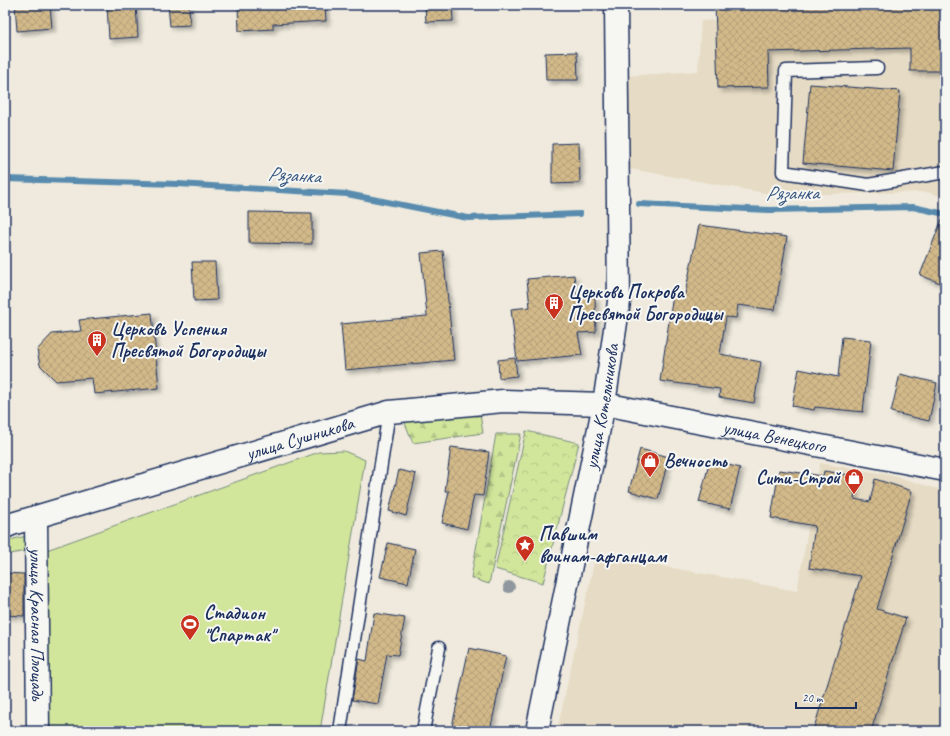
<svg xmlns="http://www.w3.org/2000/svg" width="950" height="736" font-family="Caveat,sans-serif">
	<style>
		.built { fill: #e6dbc4 }
		.grass { fill: #d2e69b; stroke: #768a7c }
		.forest { fill: url(#forest-firs); stroke: #768a7c }
		.park { fill: url(#park-crowns); stroke: #768a7c }
		.lines { fill: none; stroke-linecap: round; stroke-linejoin: round }
		.stream { stroke: #598bae; stroke-width: 6 }
		.building { fill: url(#building-cross-hatch); stroke: #1b2f5e; filter: url(#shadow) }
		.lane-casing { stroke: #1b2f5e; stroke-width: 15 }
		.street-casing { stroke: #1b2f5e; stroke-width: 25 }
		.secondary-casing { stroke: #1b2f5e; stroke-width: 25 }
		.lane { stroke: #f6f6f2; stroke-width: 12 }
		.street { stroke: #f6f6f2; stroke-width: 22 }
		.secondary { stroke: #f6f6f2; stroke-width: 22 }
		.tree { fill: #8f989e }
		.labels { text-anchor: middle; dominant-baseline: central; stroke-width: 4; stroke-linejoin: round; paint-order: stroke }
		.poi-label { font-size: 19px; font-weight: bold; fill: #1b2f5e; stroke: #f6f6f2; text-anchor: start }
		.street-label { font-size: 19px; fill: #1b2f5e; stroke: #f6f6f2 }
		.water-label { font-size: 20px; font-style: italic; fill: #35557f; stroke: #f6f6f2 }
	</style>
	<defs>
		<pattern id="forest-firs" width="22" height="20" patternUnits="userSpaceOnUse"><rect width="22" height="20" fill="#d2e69b"/><path d="M5 1l3.5 6h-7zM16 11l3.5 6h-7z" fill="#b4c688"/></pattern>
		<pattern id="park-crowns" width="20" height="18" patternUnits="userSpaceOnUse"><rect width="20" height="18" fill="#d2e69b"/><path d="M2 6a3 3 0 1 1 6 0M12 15a3 3 0 1 1 6 0" fill="none" stroke="#b4c688"/></pattern>
		<pattern id="building-cross-hatch" width="8" height="8" patternUnits="userSpaceOnUse"><rect width="8" height="8" fill="#d2b989"/><path d="M0 0l8 8M0 8l8-8" fill="none" stroke="#b49f79"/></pattern>
		<filter id="shadow"><feDropShadow dx="3.5" dy="3.5" stdDeviation="2" flood-color="#0004"/></filter>
	</defs>
	<rect width="100%" height="100%" fill="#efeadd"/>
	<filter id="ink" filterUnits="userSpaceOnUse"><feTurbulence type="fractalNoise" baseFrequency=".025" numOctaves="2"/><feDisplacementMap in="SourceGraphic" scale="8" xChannelSelector="R" yChannelSelector="G"/><feConvolveMatrix kernelMatrix="1 2 1 2 8 2 1 2 1" color-interpolation-filters="sRGB"/></filter>
	<g filter="url(#ink)">
		<path class="built" d="M945 5V197L926 192 776 195 625 168 627 76 698 71 701 21Z
			M820 463 890 475 945 491V731H557L596 554 797 591Z"/>
		<path class="grass" d="M344 451 365 460 320 731H46L44 551 319 452Z
			M27 536 31 550 5 555V541Z"/>
		<path class="forest" d="M479 408 483 433 413 443 403 418Z
			M496 434H521L489 584 471 578Z"/>
		<path class="park" d="M526 431 579 443 543 583 495 569Z"/>
		<g class="lines">
			<path class="stream" d="M5 179 178 184 347 194 468 218 580 214
				M639 204 770 210 913 207 945 214"/>
		</g>
		<path class="building" d="M15 5H50L52 28 17 31Z
			M107 5H136L138 37 109 39Z
			M168 5H189L190 25 170 26Z
			M267 5H325L326 21 273 24V29L239 31 238 6Z
			M425 5H452L453 21 426 22Z
			M715 5H945V71H910V48L768 52 769 87 718 88Z
			M577 52 578 80H546L545 53Z
			M810 84 900 91 893 171 803 163Z
			M579 143 580 183 552 184V144Z
			M249 212 312 213V244L249 243Z
			M944 214H945V285L920 275Z
			M699 225 787 237 775 310 738 305 736 318 726 317 720 354 761 362 754 403 719 397 720 389 660 381 673 295 685 294Z
			M443 251 454 360 345 370 341 324 427 316 421 253Z
			M192 262H215L217 300 194 301Z
			M574 275 577 298 595 297 596 332 578 333 582 355 517 361 511 309 530 307 527 279Z
			M152 313 159 388 94 394 92 378 56 381 40 365 37 350 52 334 81 331 79 320Z
			M842 337 871 340 863 412 815 407 814 410 792 406 799 369 838 377Z
			M515 358 517 376 499 378 498 360Z
			M900 374 937 383 929 421 891 412Z
			M451 447 489 452 483 496 474 495 467 529 442 523 449 491H445Z
			M640 449 669 457 658 499 629 491Z
			M710 460 740 468 730 509 699 502Z
			M399 470 416 474 406 516 389 511Z
			M779 470 823 476 824 471 856 476 854 499 870 502 875 479 912 491 877 609 906 618 871 731H813L861 576 809 568 815 526 771 518Z
			M388 543 415 549 408 583 380 577Z
			M5 573 24 574V616L5 615Z
			M374 613 405 618 398 655 387 654 378 704 352 700 359 659 367 661Z
			M469 648 506 656 490 731H451Z"/>
		<g class="lines">
			<defs>
				<path id="lane" d="M877 68 786 71 783 172 868 185 945 172
					M340 731 389 412
					M423 731 439 648"/>
				<g id="street">
					<path id="s1" d="M36 517 38 731"/>
					<path id="s2" d="M5 527 12 524 389 412 503 401 604 404 945 470"/>
				</g>
				<g id="secondary">
					<path id="s3" d="M537 731 604 404 619 302 616 5"/>
				</g>
			</defs>
			<use href="#lane" class="lane-casing"/>
			<use href="#street" class="street-casing"/>
			<use href="#secondary" class="secondary-casing"/>
			<use href="#lane" class="lane"/>
			<use href="#street" class="street"/>
			<use href="#secondary" class="secondary"/>
		</g>
		<circle class="tree" cx="509" cy="587" r="6"/>
	</g>
	<defs>
		<symbol id="building-pin" viewBox="-11 -11 22 30"><path d="M0 17L-7.5 6A9.5 9.5 0 1 1 7.5 6Z" fill="#c8321e" stroke="#f6f6f2"/><path d="M-4-6H4V6H1V3H-1V6H-4ZM-2.5-4.3h1.7v1.8h-1.7ZM.8-4.3h1.7v1.8H.8ZM-2.5-1h1.7V.8h-1.7ZM.8-1h1.7V.8H.8Z" fill="#fff"/></symbol>
		<symbol id="shop-pin" viewBox="-11 -11 22 30"><path d="M0 17L-7.5 6A9.5 9.5 0 1 1 7.5 6Z" fill="#c8321e" stroke="#f6f6f2"/><path d="M-5-2.5h2.3a2.7 3.5 0 0 1 5.4 0H5L5.5 6h-11ZM-1.5-2.5h3a1.5 2.3 0 0 0-3 0Z" fill="#fff"/></symbol>
		<symbol id="sight-pin" viewBox="-11 -11 22 30"><path d="M0 17L-7.5 6A9.5 9.5 0 1 1 7.5 6Z" fill="#c8321e" stroke="#f6f6f2"/><path d="M0-6L1.8-2.2L6-1.7L2.9 1.2L3.7 5.4L0 3.3L-3.7 5.4L-2.9 1.2L-6-1.7L-1.8-2.2Z" fill="#fff"/></symbol>
		<symbol id="stadium-pin" viewBox="-11 -11 22 30"><path d="M0 17L-7.5 6A9.5 9.5 0 1 1 7.5 6Z" fill="#c8321e" stroke="#f6f6f2"/><path d="M0-5a6.5 5 0 1 0 0 10a6.5 5 0 1 0 0-10ZM-3.5-1.8h7v3.6h-7Z" fill="#fff"/></symbol>
	</defs>
	<g fill-rule="evenodd">
		<use href="#building-pin" x="543" y="292" width="22" height="30"/>
		<use href="#building-pin" x="86" y="329" width="22" height="30"/>
		<use href="#shop-pin" x="639" y="450" width="22" height="30"/>
		<use href="#shop-pin" x="843" y="467" width="22" height="30"/>
		<use href="#sight-pin" x="514" y="534" width="22" height="30"/>
		<use href="#stadium-pin" x="179" y="613" width="22" height="30"/>
	</g>
	<g class="labels">
		<g class="poi-label">
			<text x="568" y="292">Церковь Покрова<tspan x="568" dy="22">Пресвятой Богородицы</tspan></text>
			<text x="111" y="329">Церковь Успения<tspan x="111" dy="22">Пресвятой Богородицы</tspan></text>
			<text x="664" y="461">Вечность</text>
			<text x="840" y="478" text-anchor="end">Сити-Строй</text>
			<text x="539" y="534">Павшим<tspan x="539" dy="22">воинам-афганцам</tspan></text>
			<text x="204" y="613">Стадион<tspan x="204" dy="22">"Спартак"</tspan></text>
		</g>
		<g class="street-label">
			<text stroke="none"><textPath href="#s3" startOffset="331">улица Котельникова</textPath></text>
			<text stroke="none"><textPath href="#s2" startOffset="790">улица Венецкого</textPath></text>
			<text stroke="none"><textPath href="#s2" startOffset="308">улица Сушникова</textPath></text>
			<text stroke="none"><textPath href="#s1" startOffset="107">улица Красная Площадь</textPath></text>
		</g>
		<g class="water-label">
			<text transform="translate(294 175) rotate(3)">Рязанка</text>
			<text transform="translate(792 193) rotate(-1)">Рязанка</text>
		</g>
	</g>
	<rect width="950" height="736" fill="none" stroke="#f6f6f2" stroke-width="20"/>
	<rect x="10" y="10" width="930" height="716" fill="none" stroke="#1b2f5e" stroke-width="1.5" filter="url(#ink)"/>
	<path d="M796 702v6h60v-6" fill="none" stroke="#1b2f5e" stroke-width="2"/>
	<text x="802" y="702" font-size="12" fill="#1b2f5e" stroke="#f6f6f2" stroke-width="3" paint-order="stroke">20 m</text>
</svg>
